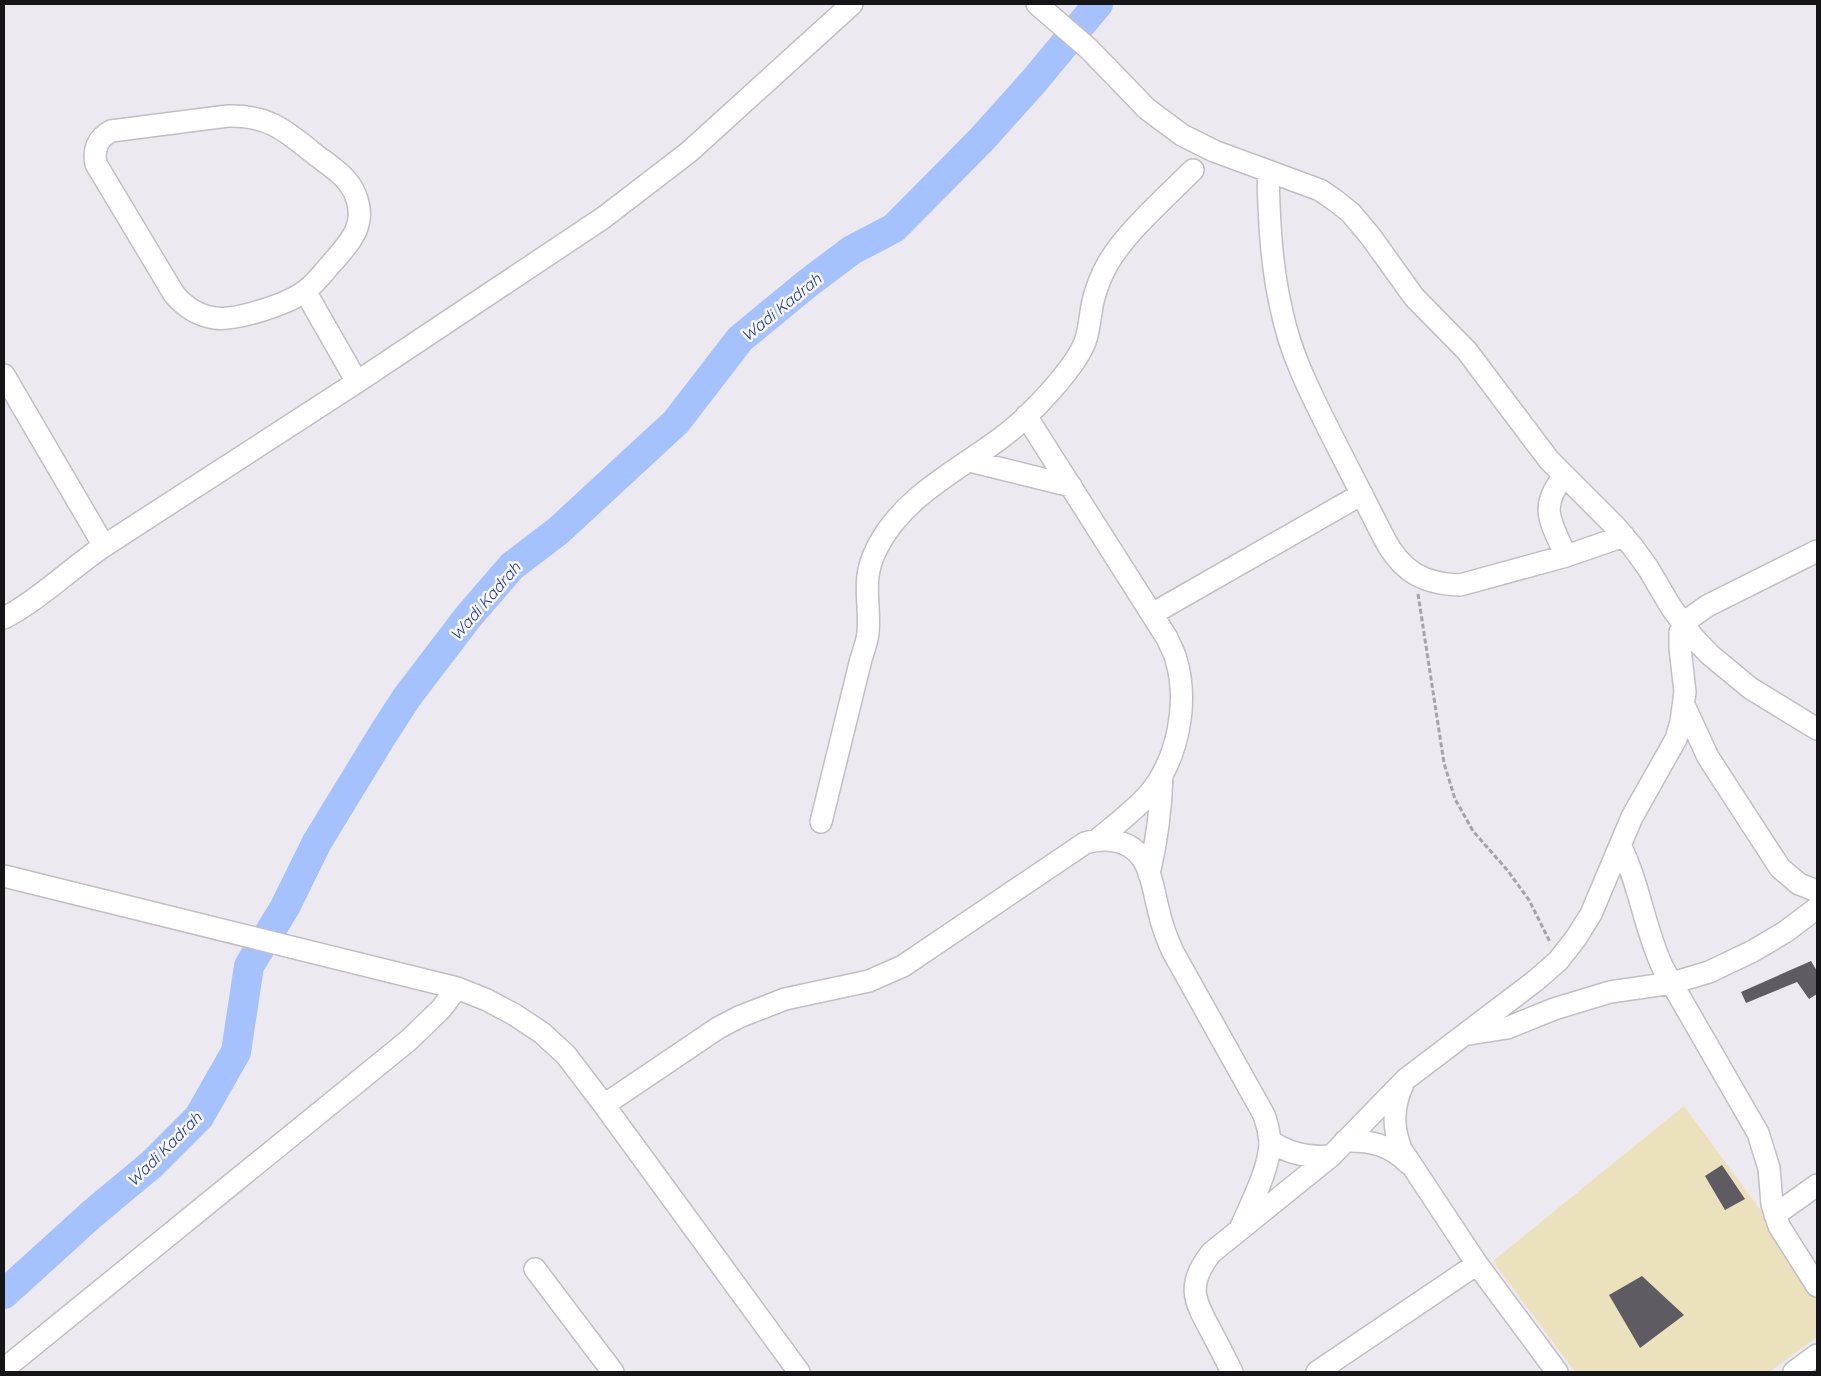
<svg xmlns="http://www.w3.org/2000/svg" width="1821" height="1376" font-family="Quicksand,sans-serif">
	<style>
		.sand { fill: #ebe1bc }
		.lines { fill: none; stroke-linecap: round; stroke-linejoin: round }
		.river { stroke: #a5c2ff; stroke-width: 30 }
		.building { fill: #5e5c62 }
		.minor-casing { stroke: #c1bec4; stroke-width: 24 }
		.path { stroke: #a6a3a8; stroke-width: 3; stroke-dasharray: 5 2.5; stroke-linecap: butt }
		.minor { stroke: #fff; stroke-width: 21 }
		.labels { text-anchor: middle; dominant-baseline: central; stroke-width: 5; stroke-linejoin: round; paint-order: stroke }
		.water-label { font-size: 16px; font-style: italic; fill: #1a398e; stroke: #faf6fd }
	</style>
	<rect width="100%" height="100%" fill="#ede9f0"/>
	<path class="sand" d="M1684 1106 1817 1287V1337L1769 1372H1575L1493 1261Z"/>
	<g class="lines">
		<path class="river" d="M4 1294 92 1214 152 1164 199 1117 236 1052 249 966 285 907 317 842 383 734 407 697 468 617 512 566 558 531 676 422 740 339 808 283 852 250 894 228 982 139 1034 81 1098 4"/>
	</g>
	<path class="building" d="M1811 961 1817 971V994L1809 999 1797 982 1746 1003 1741 992Z
		M1722 1165 1745 1199 1725 1210 1705 1176Z
		M1642 1276 1684 1315 1640 1348 1609 1295Z"/>
	<g class="lines">
		<defs>
			<path id="minor" d="M1037 4 1089 49 1147 109 1182 135 1214 151 1320 190 1336 201 1351 213 1371 237 1414 297 1467 351 1549 460 1615 526 1632 546 1648 568 1671 607 1693 637 1709 654 1750 688 1817 729
				M228 116C266 115 284 129 312 152 327 164 348 176 355 194 368 225 350 242 331 264 323 273 315 284 305 291 288 304 236 321 215 318 198 316 185 307 174 294L96 164C93 149 98 138 111 131Z
				M1268 172C1269 219 1271 266 1282 312 1291 356 1312 396 1332 436 1349 470 1367 504 1384 538 1401 571 1423 584 1460 585L1566 556 1624 536
				M305 291 357 382
				M4 375 104 546
				M1026 416 1167 638C1170 645 1174 652 1176 659 1189 703 1178 759 1149 794 1134 811 1115 825 1097 840
				M970 461 1071 486
				M1564 476C1538 508 1551 522 1566 556
				M1152 614 1362 494
				M4 618C40 599 70 569 104 546L357 382 603 218 689 152 852 4
				M1684 705 1708 757 1780 868 1799 884 1817 891
				M821 822 861 659C864 650 867 642 868 633 871 601 860 581 877 548 908 486 980 462 1027 416 1045 398 1076 365 1085 342 1090 328 1090 314 1093 301 1096 289 1101 276 1107 265 1125 233 1166 197 1193 170
				M1620 845C1640 885 1644 928 1663 968L1758 1133 1769 1168 1772 1204 1779 1226 1817 1286
				M1149 874C1157 841 1161 809 1162 775
				M4 876 457 988 487 1000 515 1015 542 1033 566 1055 604 1105 799 1372
				M1469 1034 1507 1028 1554 1009 1610 992 1672 983 1709 972 1753 951 1785 932 1817 908
				M1403 1084C1393 1106 1392 1126 1401 1149L1477 1264 1557 1372
				M604 1105 718 1028 739 1017 785 999 869 981 903 966 1085 843C1110 836 1136 841 1147 867 1153 881 1155 897 1159 912 1162 926 1167 939 1173 952L1264 1115C1267 1123 1269 1132 1270 1141 1270 1169 1251 1203 1240 1229
				M1270 1141C1289 1154 1308 1158 1331 1156
				M1345 1141C1370 1140 1390 1145 1408 1163
				M1775 1215 1817 1185
				M535 1269 613 1372
				M4 1369 409 1040 441 1009 457 988
				M1232 1372C1225 1358 1218 1344 1211 1331 1193 1299 1187 1284 1211 1253L1331 1156 1406 1079 1535 981 1558 961 1576 938 1591 914 1632 817 1676 739 1681 722 1685 692 1680 648V632L1686 621 1707 606 1817 551
				M1317 1372 1477 1264
				M1794 1372 1817 1355"/>
		</defs>
		<use href="#minor" class="minor-casing"/>
		<path class="path" d="M1418 594 1444 763 1455 799 1473 831 1508 871 1529 900 1550 942"/>
		<use href="#minor" class="minor"/>
	</g>
	<g class="labels">
		<g class="water-label">
			<text transform="translate(781 307) rotate(-39)">Wadi Kadrah</text>
			<text transform="translate(485 601) rotate(-49)">Wadi Kadrah</text>
			<text transform="translate(164 1149) rotate(-45)">Wadi Kadrah</text>
		</g>
	</g>
	<rect width="1821" height="1376" fill="none" stroke="#151416" stroke-width="10"/>
</svg>
